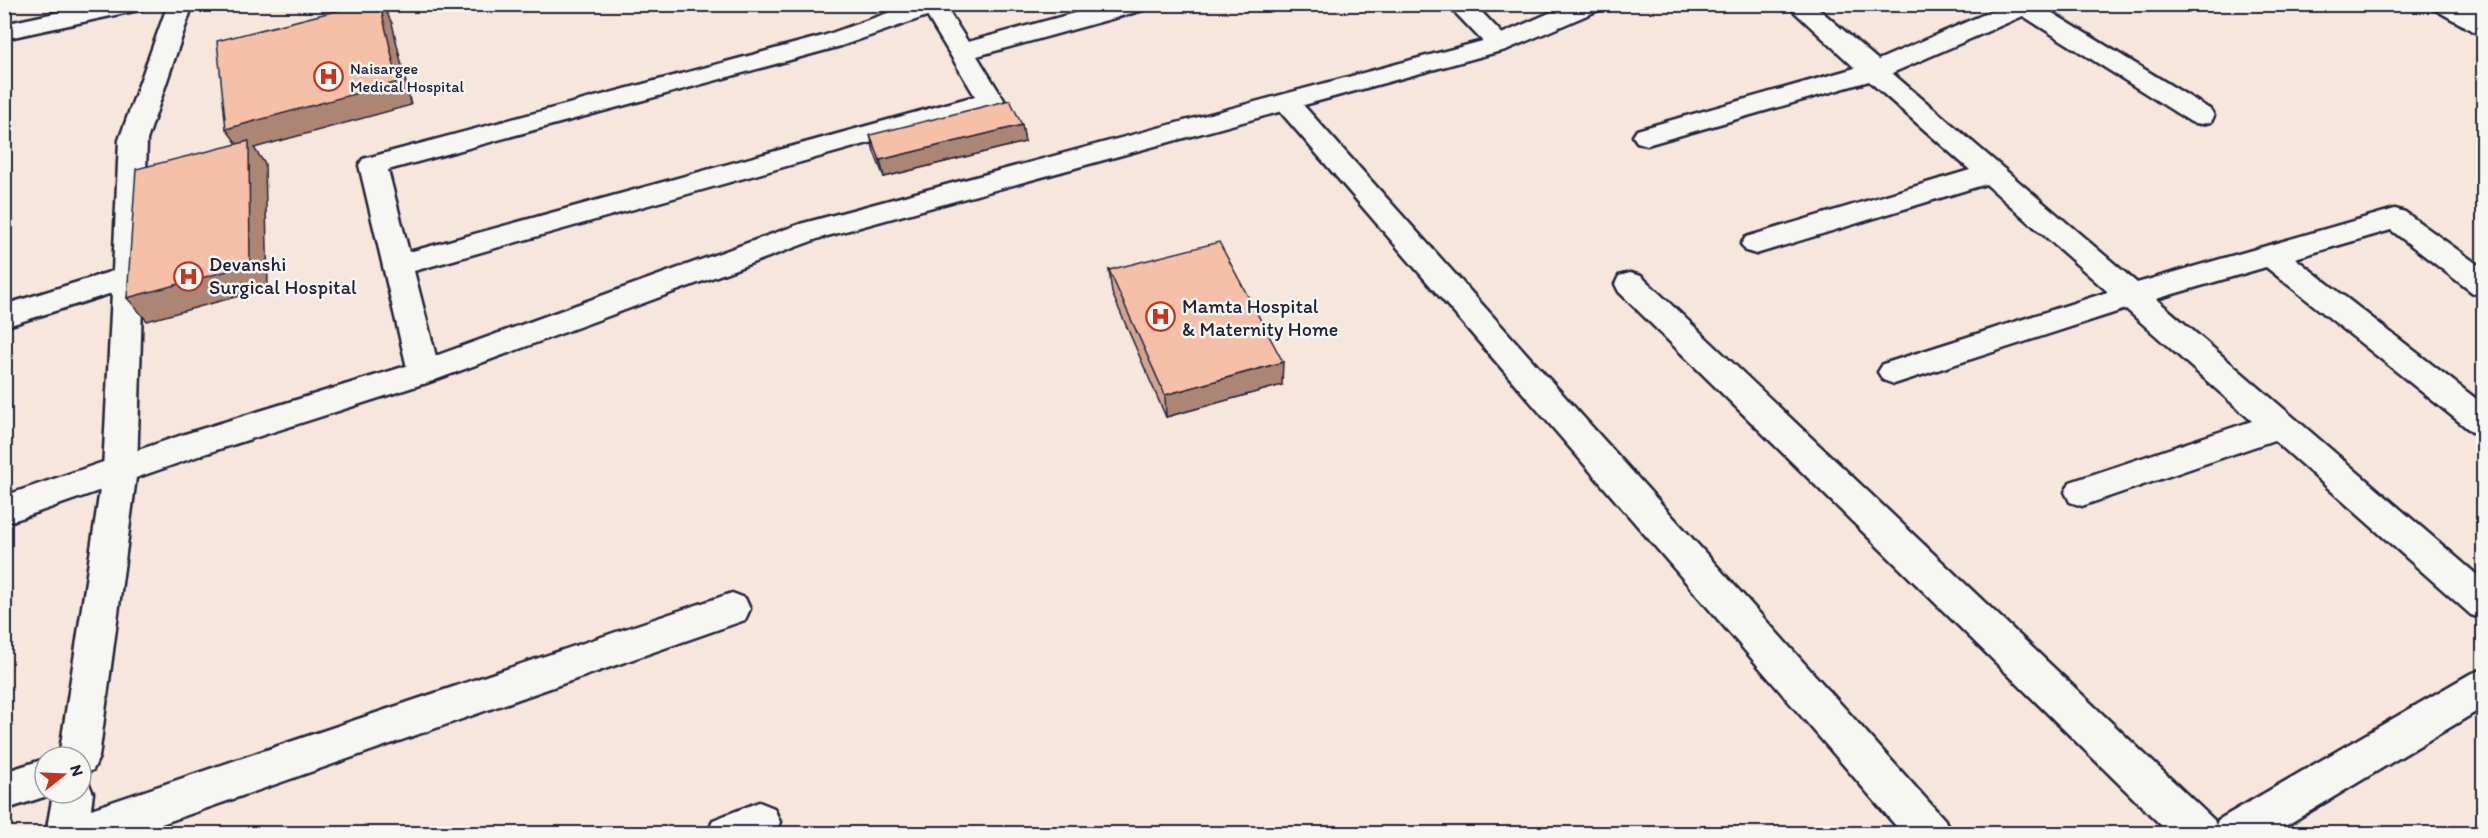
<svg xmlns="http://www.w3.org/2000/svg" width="2488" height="838" font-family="Itim,sans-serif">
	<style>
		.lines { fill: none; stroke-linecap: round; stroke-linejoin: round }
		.street-casing { stroke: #22223b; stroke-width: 5 }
		.secondary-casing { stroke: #22223b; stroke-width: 5 }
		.street { fill: #f6f6f2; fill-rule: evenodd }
		.secondary { fill: #f6f6f2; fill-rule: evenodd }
		.wall { fill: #d3a590; stroke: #22223b; stroke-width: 1.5 }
		.shaded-wall { fill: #ac8675; stroke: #22223b; stroke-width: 1.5 }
		.building { fill: #f5c0a7; stroke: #22223b; stroke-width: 1.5 }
		.labels { text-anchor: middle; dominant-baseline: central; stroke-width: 5; stroke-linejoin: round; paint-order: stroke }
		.far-poi-label { font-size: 16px; fill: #22223b; stroke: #f6f6f2; text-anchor: start }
		.poi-label { font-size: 20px; fill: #22223b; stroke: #f6f6f2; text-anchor: start }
	</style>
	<rect width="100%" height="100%" fill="#f6e6dc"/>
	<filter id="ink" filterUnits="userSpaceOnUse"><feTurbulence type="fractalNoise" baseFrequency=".0167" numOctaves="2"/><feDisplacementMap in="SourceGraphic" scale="12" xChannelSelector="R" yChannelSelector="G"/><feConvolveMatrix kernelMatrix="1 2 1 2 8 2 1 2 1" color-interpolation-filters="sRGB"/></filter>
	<g filter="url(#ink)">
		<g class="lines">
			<defs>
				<path id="street" d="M97 4H146L143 9 134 11 4 39V24Z
					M168 4H193L147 140 137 470 99 757 93 770 81 775V757H59L103 470 112 293 4 327V305L113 271 119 140Z
					M913 4H950L947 9 968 42 1108 4H1150L1147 9 977 56 1004 100 1000 106 414 271 440 372 435 380 424 384 413 380 408 372 359 165 363 159 823 36ZM927 16 975 96 409 252 388 170 841 46Z
					M1447 4H1474L1512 44 1508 49 1499 52 1490 49Z
					M1786 4H1813L1878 60 2008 4H2042L2041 6 2211 110 2214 116 2211 122 2201 124 2191 122 2023 16 1892 73 2137 283 2395 209 2405 212 2484 269V296L2473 293 2391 230 2295 258 2484 405V436L2472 432 2266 267 2156 299 2484 581V619L2471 615 2274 440 2082 506 2070 502 2065 492 2070 482 2252 421 2126 309 1894 384 1883 380 1878 372 1883 364 2108 292 1986 184 1756 254 1746 251 1741 244 1746 237 1970 170 1869 81 1657 142 1647 145 1637 142 1633 136 1637 130 1855 68Z
					M2463 4H2484V15L2459 20 2450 18 2447 13 2450 8Z
					M1287 95 1296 97 1945 820 1950 834H1903L1278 109 1274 103 1278 97Z
					M1630 273 1641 276 2214 820 2219 834H2170L1619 292 1615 284 1619 276Z
					M732 593 745 598 750 609 745 620 133 834H46L53 794 4 810V772L45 759V793H81V777L87 780 93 793 91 809Z
					M759 802 774 808 780 822 775 834H708L713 820Z"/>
				<path id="secondary" d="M1570 4H1604L1601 9 1508 49 820 238 435 380 207 453 4 524V496L185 434 413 364 800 224 1490 39Z
					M2431 4H2462L2484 16V34L2475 32 2434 9Z
					M2484 669V707L2272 834H2213L2218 820 2470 674Z"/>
			</defs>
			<use href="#street" class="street-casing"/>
			<use href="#secondary" class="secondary-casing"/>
			<use href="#street" class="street"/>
			<use href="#secondary" class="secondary"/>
		</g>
		<path class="wall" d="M1022 125 1025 142 884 177 874 152 870 135Z
			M1109 270 1282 385 1166 417 1112 293Z"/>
		<path class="shaded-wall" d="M380 4H382L392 23 411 105 254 148 265 164 268 288 147 321 127 298 243 152 226 129Z
			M1022 125 1025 142 884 177 880 160Z
			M1283 362 1282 385 1166 417 1165 395Z"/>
		<path class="building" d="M363 4H380L398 82 226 129 217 41Z
			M1010 100 1022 125 880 160 870 135Z
			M249 141 250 265 127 298 136 169Z
			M1219 242 1283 362 1165 395 1109 270Z"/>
	</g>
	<defs>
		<symbol id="hospital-ring" viewBox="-11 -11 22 22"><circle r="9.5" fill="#f6f6f2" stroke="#c8321e" stroke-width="1.5"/><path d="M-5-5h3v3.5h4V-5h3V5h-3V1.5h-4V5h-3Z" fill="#c8321e"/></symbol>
	</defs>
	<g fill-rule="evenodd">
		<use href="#hospital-ring" x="312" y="60" width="33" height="33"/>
		<use href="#hospital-ring" x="172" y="260" width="33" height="33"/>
		<use href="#hospital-ring" x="1144" y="300" width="33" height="33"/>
	</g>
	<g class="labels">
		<g class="far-poi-label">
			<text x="350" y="68">Naisargee<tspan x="350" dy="18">Medical Hospital</tspan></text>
		</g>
		<g class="poi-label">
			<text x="209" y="264">Devanshi<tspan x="209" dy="23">Surgical Hospital</tspan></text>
			<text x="1182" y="306">Mamta Hospital<tspan x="1182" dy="23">&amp; Maternity Home</tspan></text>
		</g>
	</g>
	<rect width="2488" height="838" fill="none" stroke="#f6f6f2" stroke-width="24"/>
	<rect x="12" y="12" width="2464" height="814" fill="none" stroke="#22223b" stroke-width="2" filter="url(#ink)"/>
	<g transform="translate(63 775) rotate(72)"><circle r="28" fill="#f6f6f2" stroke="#a1a1a9" stroke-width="1.5"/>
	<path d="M0-4.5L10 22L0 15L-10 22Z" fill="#c8321e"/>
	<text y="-9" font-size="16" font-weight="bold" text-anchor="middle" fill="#22223b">N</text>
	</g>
</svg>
